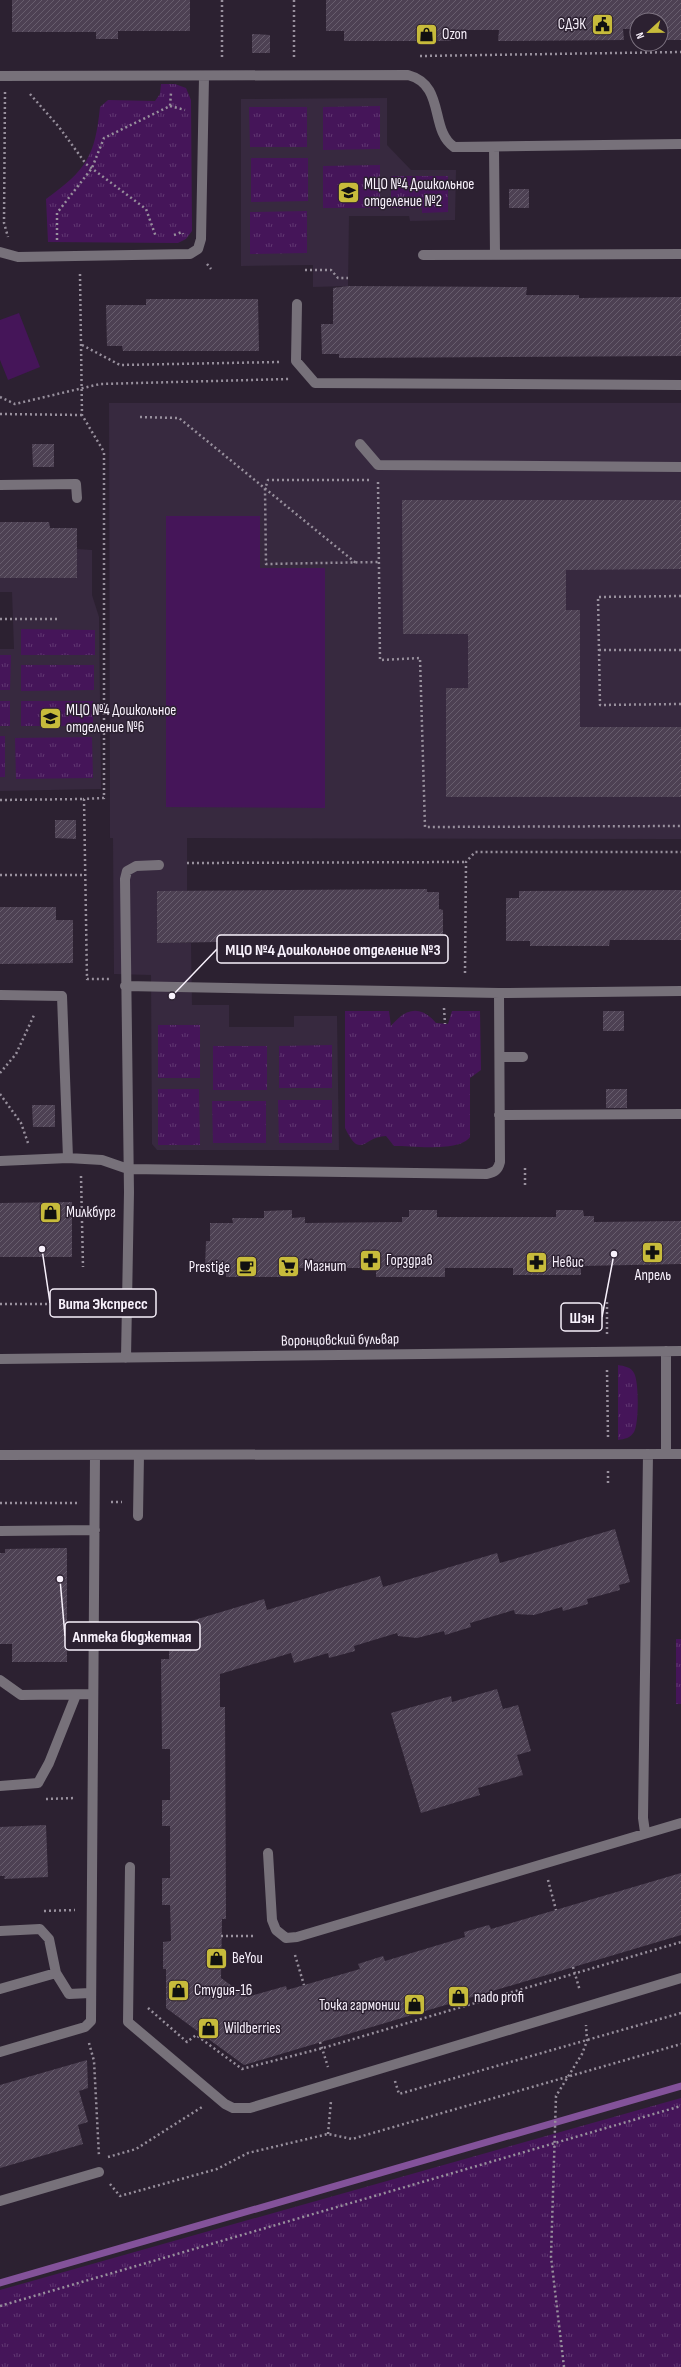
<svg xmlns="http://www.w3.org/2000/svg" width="681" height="2367" font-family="'Sofia Sans Condensed',sans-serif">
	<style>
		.built { fill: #37293f }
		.grass { fill: url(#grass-tufts) }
		.pitch { fill: #451559 }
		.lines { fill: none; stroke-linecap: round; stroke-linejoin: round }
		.stream { stroke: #83529a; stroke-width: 7 }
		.building { fill: url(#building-hatch) }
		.path { stroke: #98909d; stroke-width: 2.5; stroke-dasharray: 2 3; stroke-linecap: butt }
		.minor { stroke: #77717a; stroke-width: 10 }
		.labels { text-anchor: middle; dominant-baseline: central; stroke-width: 3; stroke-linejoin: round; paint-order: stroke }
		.poi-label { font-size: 15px; fill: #f8f1fc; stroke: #2c2131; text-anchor: start }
		.street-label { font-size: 15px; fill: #f8f1fc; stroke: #2c2131 }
		.leader { fill: none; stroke: #f8f1fc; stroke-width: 1.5 }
		.callout-dot { fill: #f8f1fc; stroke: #2c2131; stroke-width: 1.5 }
		.callout { fill: #2c2131; stroke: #f8f1fc; stroke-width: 1.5 }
		.callout-label { font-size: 16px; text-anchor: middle; font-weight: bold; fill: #f8f1fc }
	</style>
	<defs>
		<pattern id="grass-tufts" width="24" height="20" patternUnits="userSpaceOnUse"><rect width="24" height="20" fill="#451559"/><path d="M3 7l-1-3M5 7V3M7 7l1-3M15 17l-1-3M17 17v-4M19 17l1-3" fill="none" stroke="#613872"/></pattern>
		<pattern id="building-hatch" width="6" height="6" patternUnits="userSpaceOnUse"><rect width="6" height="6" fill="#4d4153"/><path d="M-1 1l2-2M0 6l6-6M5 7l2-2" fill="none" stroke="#675d6d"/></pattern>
	</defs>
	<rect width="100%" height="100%" fill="#2c2131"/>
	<path class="built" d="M387 98V145L411 170H456L455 220 410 221 409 216H349L348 286 313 287V265L241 266V99Z
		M109 403H681V839L187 838V891H157V943H191L192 1005H229V1027H294V1016H337L339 1150H157L152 1144 151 975 114 974 113 838H110Z
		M77 549 92 550V595L99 617 101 789 0 791V649H14L12 592H0V578H77Z"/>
	<path class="grass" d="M161 84H175L186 88 191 100 192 231 186 239 178 243 48 242 46 199C86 170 95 157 100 107L108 100 155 101 160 94Z
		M380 106V149L323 150V107Z
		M249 107H307V147H250Z
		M251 158H308V201L251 202Z
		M380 165V208H323V166Z
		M391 176H448V212L422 213V208H391Z
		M307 211V253L250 254V212Z
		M21 629 95 630V655H21Z
		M0 655H11L10 690H0Z
		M21 665H94V690L21 691Z
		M0 701H10V726H0Z
		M21 701H93V726H21Z
		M0 736H5V777H0Z
		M92 737 93 778 16 779 15 738Z
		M345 1011H389L391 1026C405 1009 420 1004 436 1023L448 1024 452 1011H480L481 1070 470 1078V1137C460 1152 413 1146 394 1146L386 1136C364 1136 361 1161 345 1128Z
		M158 1025H200V1078H158Z
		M332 1045V1088H279V1046Z
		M213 1046H267V1090H213Z
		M158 1089H199L200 1145H158Z
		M278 1100H332V1143H279Z
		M212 1101H266V1143H213Z
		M618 1365C624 1366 631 1367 634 1373 639 1381 639 1424 634 1432 630 1438 625 1439 618 1440Z
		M676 1639H681V1704H676Z
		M681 2098V2367H0V2290Z"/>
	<path class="pitch" d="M19 313 40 367 8 380 0 360V320Z
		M166 516H260V568H325V808L166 807Z"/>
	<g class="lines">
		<path class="stream" d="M0 2283 681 2086"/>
	</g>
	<path class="building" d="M12 0H190V31H118V39H96V32H12Z
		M326 0H681V40H661V20H637V29H623L624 40 498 41 499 30H451V41H344V31H326Z
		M252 34 270 35V53H252Z
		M509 189H529V208H509Z
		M348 286 527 287 526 295H579V298L681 297V356L339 358V354H322L321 324H333V288Z
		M146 299H258L259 351H123L122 346H107L106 305H146Z
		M32 444H54V467H33Z
		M402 500H681V569L566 570V610H580V727H681V797H446V688H468V634H403Z
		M0 522H49L50 528H77V578H0Z
		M55 820H76V839L55 838Z
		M427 889V892H439V909L443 910V941H401V946H345V942H287V946H217V942L157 943V891Z
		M681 890V940H610L609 946H530V941H506V898H519V891Z
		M0 907H56V920H73V963L0 964Z
		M603 1011H624V1031H603Z
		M606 1089H627V1108H606Z
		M32 1105H55V1127H33Z
		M72 1202V1257H0V1203Z
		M292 1210V1218L305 1217V1223L402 1222V1217H409V1210H437V1217H556V1210H583L584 1216H594V1222L681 1221V1264L581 1266V1275H513V1268H445V1277H376V1268H295L294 1277H226V1268H205L206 1241H210V1223H233L232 1218H264V1211Z
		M615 1529 630 1582 619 1585 620 1590 587 1599 588 1604 563 1611 562 1607 534 1615 515 1614 514 1610 470 1623 471 1627 445 1635 444 1631 417 1638 398 1636 397 1633 354 1646 355 1651 329 1658 328 1653 294 1663 291 1653 220 1674V1707H225L226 1919H222L221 1978 247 1997 286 1986 287 1990 360 1969 358 1964 383 1956 385 1961 465 1937 464 1932 489 1925 491 1929 681 1873V1935L244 2065 166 2008V1969H163V1942L171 1941 170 1905H162V1878H170V1826H162V1800H170V1749H162L161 1659H169V1631L182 1627 181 1624 264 1599 267 1610 380 1576 383 1587 497 1553 500 1563Z
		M67 1548V1662H12V1644H0V1553H5V1549Z
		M497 1689 503 1709 518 1705 531 1751 517 1755 523 1775 478 1788 480 1795 421 1813 391 1713 451 1696 452 1702Z
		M46 1825 48 1877 4 1879 5 1876H0V1827Z
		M87 2060 88 2088 79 2091 88 2122 78 2125 83 2144 0 2168V2085Z"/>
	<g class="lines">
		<path class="path" d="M222 0V59
			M294 0V57
			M420 56 681 52
			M5 92 4 223 8 237
			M30 94 59 127 86 164 146 209 156 237
			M170 106 185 110
			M174 235 182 232 183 234
			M57 240V213L92 168 104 138 170 106 171 93
			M207 264 211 269
			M305 270H331L338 278H348
			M80 274 82 415 104 452V798L84 799 87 979H109
			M82 345 120 365 280 362
			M0 397 15 404 100 384 289 379
			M0 414 82 415
			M140 417 179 418 356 563
			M369 480H268L265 489 266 564 378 562
			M378 482 380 660 420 658 425 827 681 826
			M681 596 598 597 600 705 681 704
			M0 619H60
			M599 650H681
			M0 800 84 799
			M187 863 466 862
			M0 875H83
			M465 973 466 862 475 852H681
			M444 1008 445 1024
			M0 1073 16 1054 35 1013
			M0 1094 21 1123 28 1143
			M81 1176 83 1267
			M525 1185V1166
			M607 1302V1335
			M0 1304H109
			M607 1370 608 1437
			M608 1471V1486
			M111 1502H122
			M0 1503H78
			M46 1799 75 1798
			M548 1880 556 1910
			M44 1911 75 1910
			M221 1936H253
			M295 1955 304 1985
			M573 1967 580 1991
			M148 2008 187 2042 196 2035 242 2069 323 2048 681 1942
			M320 2042 328 2067
			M89 2043 94 2061 99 2156
			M395 2081 399 2094 681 2013
			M328 2134 331 2101
			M108 2157 136 2149 202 2107
			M110 2184 120 2196 217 2169 248 2153 328 2134 352 2139 681 2044
			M0 2306 681 2106
			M564 2367 551 2257 556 2096 582 2054 587 2041 586 2025"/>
		<path class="minor" d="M0 76 408 75C446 85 429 130 454 147L681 144
			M494 147 495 255
			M0 252 18 257 190 254 198 249 201 239 204 77
			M423 255 681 254
			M297 304 296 361 315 383 681 385
			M360 444 378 465 681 467
			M0 485 76 484 77 498
			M125 986 499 993 681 991
			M0 995 62 996 68 1158
			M500 1057H523
			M499 1115 681 1114
			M0 1161 68 1158 102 1160 128 1169 487 1174C495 1172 498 1170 500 1162L499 993
			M666 1351V1454
			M126 1358 129 1192 125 879 127 871 136 866 159 865
			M0 1359 681 1351
			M0 1455 681 1454
			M138 1516 139 1455
			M0 1531 95 1530
			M0 1680 21 1695 93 1694
			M0 1786 38 1783 49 1763 76 1695
			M645 1832 643 1818 648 1454
			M268 1853 272 1920 276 1930 286 1938 297 1937 681 1823
			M130 1867 128 2022 225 2104 233 2108H250L681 1978
			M0 1931 40 1929 49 1939 56 1973 69 1994 90 1993
			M0 1989 56 1973
			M0 2052 85 2027 91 2021 95 1455
			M0 2201 99 2172"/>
	</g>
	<defs>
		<symbol id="civic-square" viewBox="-11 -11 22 22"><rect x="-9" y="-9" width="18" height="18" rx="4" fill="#c7bb3b" stroke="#2c2131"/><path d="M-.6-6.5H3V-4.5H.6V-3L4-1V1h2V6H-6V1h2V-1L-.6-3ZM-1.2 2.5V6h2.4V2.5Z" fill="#111"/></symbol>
		<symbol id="shop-square" viewBox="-11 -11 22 22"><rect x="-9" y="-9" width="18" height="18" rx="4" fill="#c7bb3b" stroke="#2c2131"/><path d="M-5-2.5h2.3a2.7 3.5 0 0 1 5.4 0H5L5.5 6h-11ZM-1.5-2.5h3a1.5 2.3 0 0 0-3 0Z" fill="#111"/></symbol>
		<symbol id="school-square" viewBox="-11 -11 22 22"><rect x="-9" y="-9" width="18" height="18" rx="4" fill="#c7bb3b" stroke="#2c2131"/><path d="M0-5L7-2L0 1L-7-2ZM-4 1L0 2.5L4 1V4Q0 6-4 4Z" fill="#111"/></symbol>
		<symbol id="pharmacy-square" viewBox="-11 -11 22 22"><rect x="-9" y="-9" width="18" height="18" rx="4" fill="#c7bb3b" stroke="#2c2131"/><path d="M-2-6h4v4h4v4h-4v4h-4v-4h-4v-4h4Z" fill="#111"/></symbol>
		<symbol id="supermarket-square" viewBox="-11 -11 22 22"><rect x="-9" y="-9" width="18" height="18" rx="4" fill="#c7bb3b" stroke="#2c2131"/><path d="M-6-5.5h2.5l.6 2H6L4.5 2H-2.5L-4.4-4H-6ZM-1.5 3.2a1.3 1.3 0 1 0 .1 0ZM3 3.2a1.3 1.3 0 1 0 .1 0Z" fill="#111"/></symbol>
		<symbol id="cafe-square" viewBox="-11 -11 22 22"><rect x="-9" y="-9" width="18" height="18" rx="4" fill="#c7bb3b" stroke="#2c2131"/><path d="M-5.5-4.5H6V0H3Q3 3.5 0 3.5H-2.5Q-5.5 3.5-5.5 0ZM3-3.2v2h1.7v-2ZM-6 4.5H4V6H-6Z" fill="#111"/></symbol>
	</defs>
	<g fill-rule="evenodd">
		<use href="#civic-square" x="590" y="12" width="25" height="25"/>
		<use href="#shop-square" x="414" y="22" width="25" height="25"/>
		<use href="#school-square" x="336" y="180" width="25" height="25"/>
		<use href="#school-square" x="38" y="706" width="25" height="25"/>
		<use href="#shop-square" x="38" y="1200" width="25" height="25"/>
		<use href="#pharmacy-square" x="640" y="1240" width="25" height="25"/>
		<use href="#pharmacy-square" x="358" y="1248" width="25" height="25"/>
		<use href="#pharmacy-square" x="524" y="1250" width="25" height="25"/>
		<use href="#supermarket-square" x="276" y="1254" width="25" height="25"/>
		<use href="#cafe-square" x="234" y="1254" width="25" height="25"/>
		<use href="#shop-square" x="204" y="1946" width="25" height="25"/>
		<use href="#shop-square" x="166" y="1978" width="25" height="25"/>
		<use href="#shop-square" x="446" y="1984" width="25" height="25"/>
		<use href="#shop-square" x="402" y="1992" width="25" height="25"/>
		<use href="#shop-square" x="196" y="2016" width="25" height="25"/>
	</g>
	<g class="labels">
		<g class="poi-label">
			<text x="586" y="24" text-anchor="end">СДЭК</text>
			<text x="442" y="34">Ozon</text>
			<text x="364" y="184">МЦО №4 Дошкольное<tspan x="364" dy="17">отделение №2</tspan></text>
			<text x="66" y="710">МЦО №4 Дошкольное<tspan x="66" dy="17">отделение №6</tspan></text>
			<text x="66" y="1212">Милкбург</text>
			<text x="386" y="1260">Горздрав</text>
			<text x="552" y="1262">Невис</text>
			<text x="304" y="1266">Магнит</text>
			<text x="230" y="1267" text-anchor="end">Prestige</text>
			<text x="653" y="1275" text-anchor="middle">Апрель</text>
			<text x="232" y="1958">BeYou</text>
			<text x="194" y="1990">Студия-16</text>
			<text x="474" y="1997">nado profi</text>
			<text x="400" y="2005" text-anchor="end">Точка гармонии</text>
			<text x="224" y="2028">Wildberries</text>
		</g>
		<g class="street-label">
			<text transform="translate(340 1340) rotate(-1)">Воронцовский бульвар</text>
		</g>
	</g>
	<path class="leader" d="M172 996L217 949M42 1249L50 1303M614 1254L602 1317M60 1579L65 1636"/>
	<g class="callout-dot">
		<circle cx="172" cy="996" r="4"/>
		<circle cx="42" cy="1249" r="4"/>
		<circle cx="614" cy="1254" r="4"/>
		<circle cx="60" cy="1579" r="4"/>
	</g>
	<g class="callout">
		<rect x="217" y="935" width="231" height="28" rx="4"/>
		<rect x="50" y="1289" width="106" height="28" rx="4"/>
		<rect x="561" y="1303" width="41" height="28" rx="4"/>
		<rect x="65" y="1622" width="135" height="28" rx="4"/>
	</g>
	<g class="callout-label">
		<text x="333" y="955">МЦО №4 Дошкольное отделение №3</text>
		<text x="103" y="1309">Вита Экспресс</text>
		<text x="582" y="1323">Шэн</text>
		<text x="132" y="1642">Аптека бюджетная</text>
	</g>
	<g transform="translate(649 32) rotate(248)"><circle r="19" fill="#2c2131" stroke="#7e7482"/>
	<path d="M0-3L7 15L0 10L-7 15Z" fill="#c7bb3b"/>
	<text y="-6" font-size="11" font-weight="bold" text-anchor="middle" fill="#f8f1fc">N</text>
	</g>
</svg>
